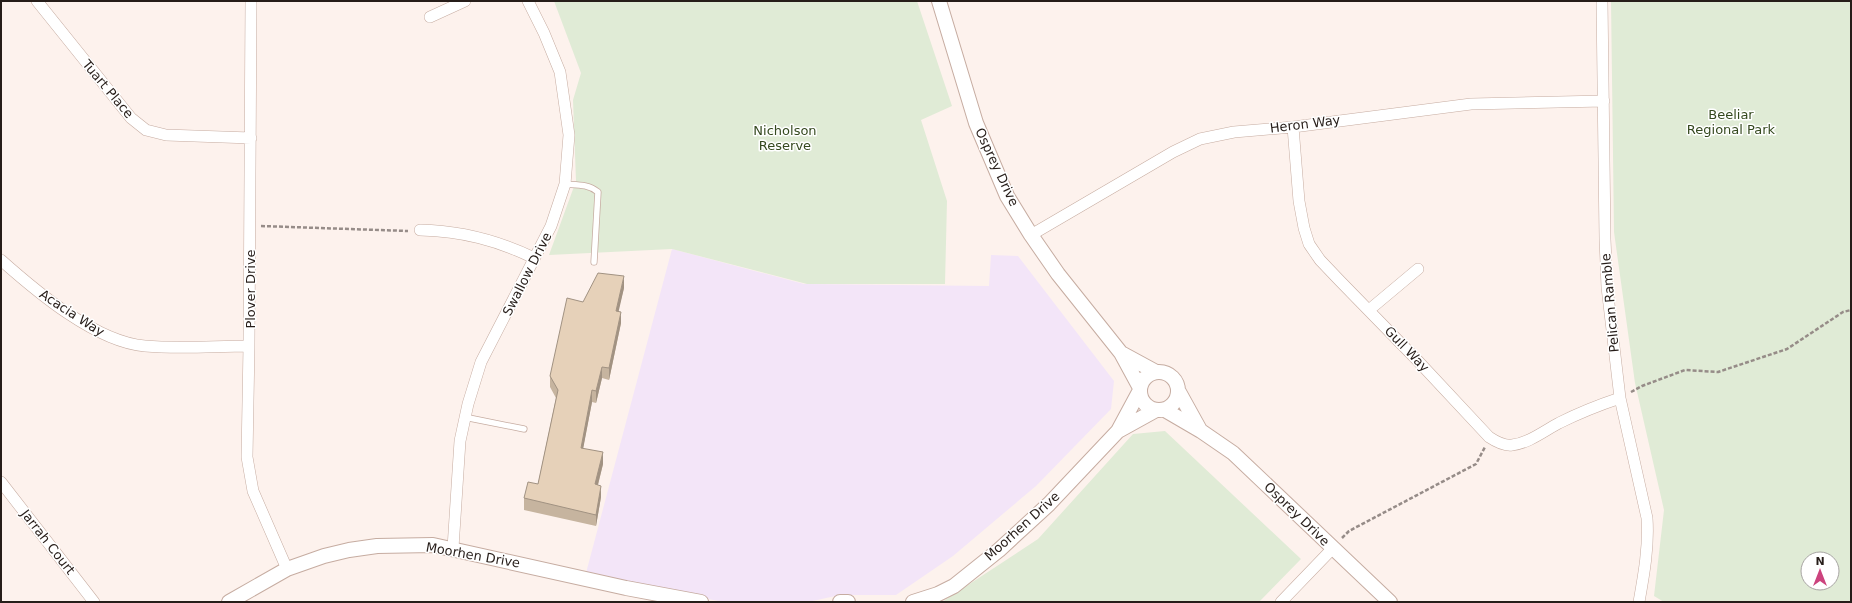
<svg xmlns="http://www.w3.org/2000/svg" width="1852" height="603" font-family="'DejaVu Sans',sans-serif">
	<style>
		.education { fill: #f3e5f8 }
		.green { fill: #e0ebd6; fill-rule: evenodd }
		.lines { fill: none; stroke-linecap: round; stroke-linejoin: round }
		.service-casing { stroke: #c6aca1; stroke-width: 7 }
		.minor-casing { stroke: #c6aca1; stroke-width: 12 }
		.tertiary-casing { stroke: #c6aca1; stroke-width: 16 }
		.path { stroke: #968c88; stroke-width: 2.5; stroke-dasharray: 4 2; stroke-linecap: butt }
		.service { stroke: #fff; stroke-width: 5.5 }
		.minor { stroke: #fff; stroke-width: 11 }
		.tertiary { stroke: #fff; stroke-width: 14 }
		.wall { fill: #c6b49f }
		.shaded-wall { fill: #a19282 }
		.building { fill: #e6d1b9; stroke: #a19282 }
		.labels { text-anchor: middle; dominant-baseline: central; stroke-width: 3; stroke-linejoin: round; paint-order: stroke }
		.street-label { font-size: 13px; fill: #261d19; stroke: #fff }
		.park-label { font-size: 13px; fill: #35491f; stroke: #fff }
	</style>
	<rect width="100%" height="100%" fill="#fdf2ed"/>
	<path class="education" d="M672 249 804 284 989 286 991 255 1018 256 1114 381 1111 409 1036 486 953 556 896 595H840L808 602H724L628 584 586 573Z"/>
	<path class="green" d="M554 1H917L952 106 921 120 947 201 945 284H807L672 249 549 255 576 181 573 100 581 73Z
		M1611 1H1851V602H1664L1654 596 1664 510 1635 383 1614 232ZM1808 559H1832V583H1808Z
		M1165 431 1301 559 1259 602H942L1038 539 1133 434Z"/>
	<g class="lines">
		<defs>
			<path id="service" d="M565 184C577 185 588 184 598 192L594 262
				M464 417 524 429"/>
			<path id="minor" d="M37 1 131 118 146 130 166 135 251 138
				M251 1 249 346 247 457 253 491 287 569
				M1602 1 1605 239 1607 287 1620 398 1647 518C1649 546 1644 574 1639 602
				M430 17 465 1
				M1293 127 1299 201 1304 228 1309 244 1320 260 1340 281 1418 361 1489 437C1495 441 1504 446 1512 445 1529 443 1544 431 1559 423 1579 413 1599 405 1620 398
				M420 230C462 231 497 240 534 258
				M1031 235 1173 152 1200 139 1234 132 1293 127 1471 104 1604 101
				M1 260C37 292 96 342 145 346 180 349 215 346 249 346
				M1369 310 1418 269
				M1 482 94 602
				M453 548 460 441 468 404 481 362 551 226 565 184 569 135 560 72 544 33 528 1
				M1281 602 1333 548"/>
			<path id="tertiary" d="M939 1 976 123 1007 196 1031 235 1058 274 1121 353 1140 388
				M1121 353 1156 372
				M1140 391a19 19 0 1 1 38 0a19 19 0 1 1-38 0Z
				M1179 392 1200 430
				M1165 410 1201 431 1233 453 1390 602
				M1118 431 1156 410
				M229 602 287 569 324 556 349 550 377 546 433 545 626 588 701 602
				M840 602H848
				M913 602 938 594 954 586 999 550 1049 504 1118 431 1139 392"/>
		</defs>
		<use href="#service" class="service-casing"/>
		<use href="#minor" class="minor-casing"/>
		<use href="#tertiary" class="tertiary-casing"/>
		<path class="path" d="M261 226 408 231
			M1631 392 1642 386 1685 370 1718 372 1787 349 1843 312 1851 310
			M1342 538 1349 531 1476 464 1485 447"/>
		<use href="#service" class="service"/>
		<use href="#minor" class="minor"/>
		<use href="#tertiary" class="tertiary"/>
	</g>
	<path class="wall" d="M624 288 618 311 621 323 609 380 602 378 596 403 592 402 583 448 603 464 598 485 601 497 596 526 524 510V498L538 484 556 398 550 387V376L583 302Z"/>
	<path class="shaded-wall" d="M624 276V288L616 323V311Z
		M621 312V323L609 380V368Z
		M602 367V378L596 403V391Z
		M592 390V402L581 460V448Z
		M603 452V464L595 496V484Z
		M601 486V497L596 526V515Z"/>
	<path class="building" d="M598 273 624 276 616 311 621 312 609 368 602 367 596 391 592 390 581 448 603 452 595 484 601 486 596 515 524 498 528 482 538 484 558 390 550 376 567 298 583 302Z"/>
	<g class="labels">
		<g class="street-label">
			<text transform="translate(108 89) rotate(50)">Tuart Place</text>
			<text transform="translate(1305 124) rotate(-7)">Heron Way</text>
			<text transform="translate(997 167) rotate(65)">Osprey Drive</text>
			<text transform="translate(527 274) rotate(-63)">Swallow Drive</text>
			<text transform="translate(250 289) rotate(-90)">Plover Drive</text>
			<text transform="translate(1610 303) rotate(-95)">Pelican Ramble</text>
			<text transform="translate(72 313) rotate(33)">Acacia Way</text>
			<text transform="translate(1407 349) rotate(46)">Gull Way</text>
			<text transform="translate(1297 514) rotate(44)">Osprey Drive</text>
			<text transform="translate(1022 526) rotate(-42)">Moorhen Drive</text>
			<text transform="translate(48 542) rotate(52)">Jarrah Court</text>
			<text transform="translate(473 555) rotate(10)">Moorhen Drive</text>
		</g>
		<g class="park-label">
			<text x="1731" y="114">Beeliar<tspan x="1731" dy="15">Regional Park</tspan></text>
			<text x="785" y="130">Nicholson<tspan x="785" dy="15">Reserve</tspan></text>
		</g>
	</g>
	<rect width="1852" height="603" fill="none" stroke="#261d19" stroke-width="4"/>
	<g transform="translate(1820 571)"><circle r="19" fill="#ffffff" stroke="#a8a5a3"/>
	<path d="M0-3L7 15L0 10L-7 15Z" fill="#cc437e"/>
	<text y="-6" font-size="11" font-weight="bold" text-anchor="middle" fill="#261d19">N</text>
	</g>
</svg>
